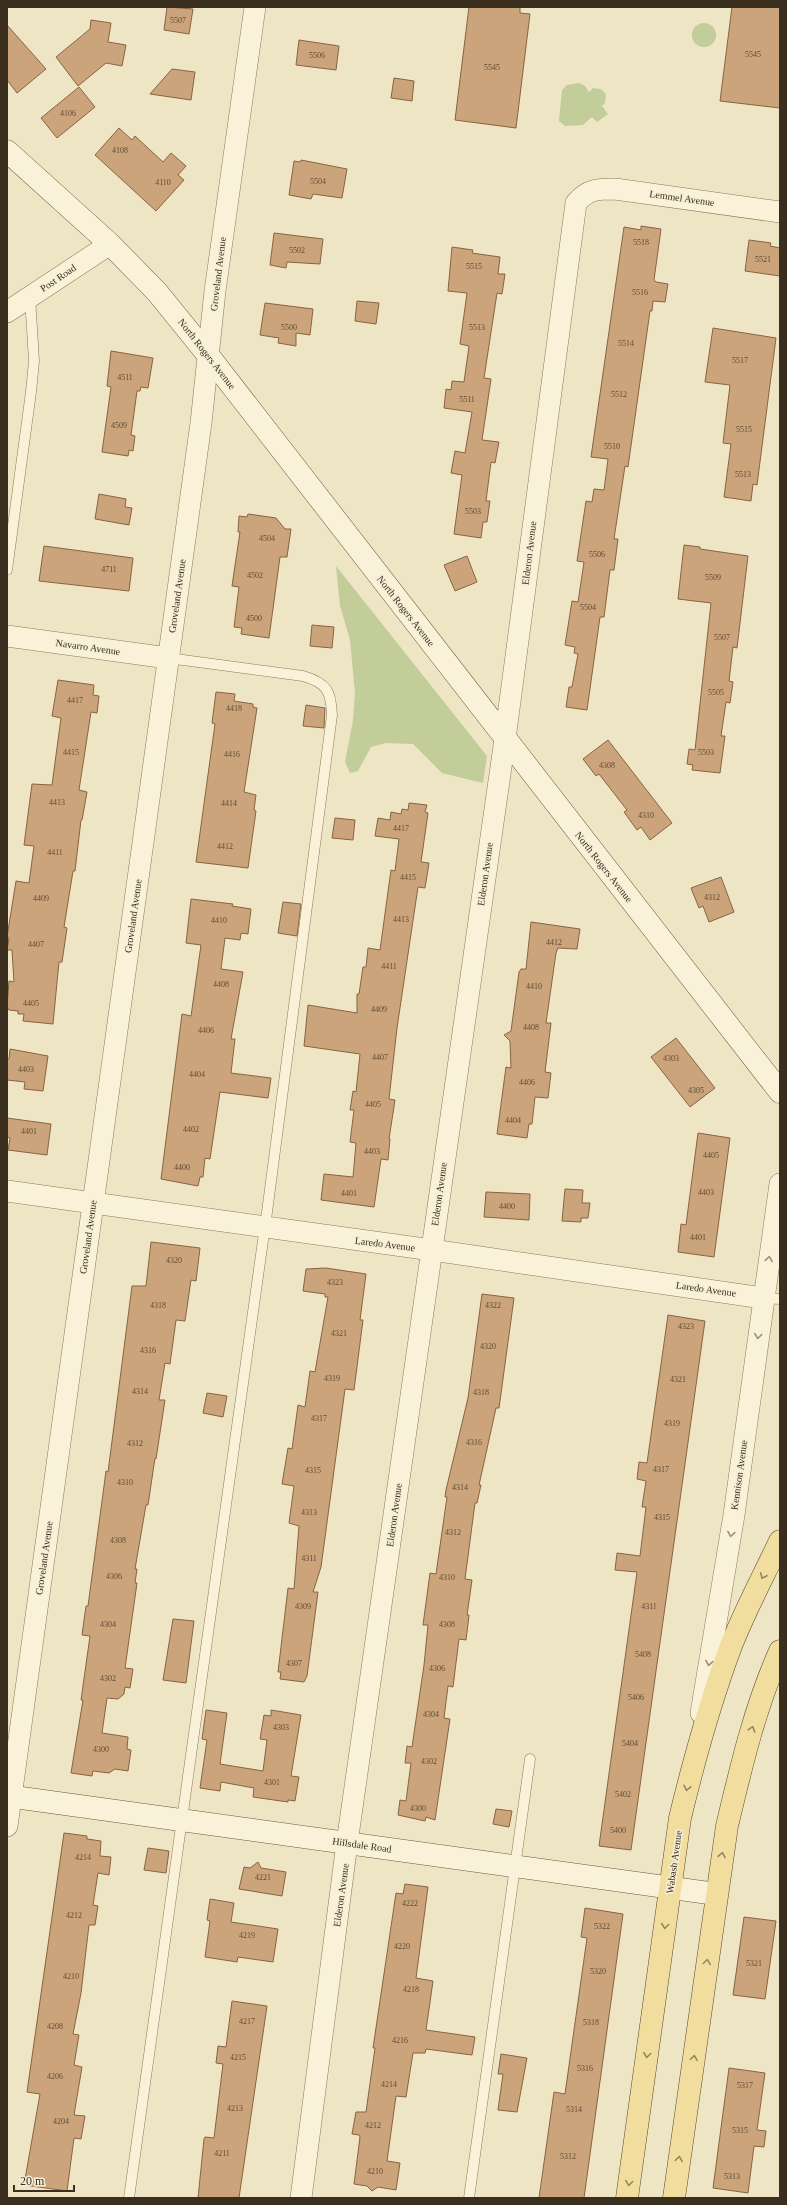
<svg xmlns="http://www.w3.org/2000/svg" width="787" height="2205" font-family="'Times New Roman',serif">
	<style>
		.green { fill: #c2cd99 }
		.building { fill: #cca47b; stroke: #896341 }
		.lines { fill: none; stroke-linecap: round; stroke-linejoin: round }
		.lane-casing { stroke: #8a785b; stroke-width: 11 }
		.street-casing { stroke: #8a785b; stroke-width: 22 }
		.secondary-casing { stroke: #6b593e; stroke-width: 23 }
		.primary-casing { stroke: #57452f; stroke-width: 23 }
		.lane { stroke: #f9f2d9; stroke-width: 10 }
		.street { stroke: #f9f2d9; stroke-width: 21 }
		.secondary { stroke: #f9f2d9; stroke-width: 22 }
		.primary { stroke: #f1de9e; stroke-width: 22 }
		.oneway { stroke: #9a907c }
		.oneway2 { stroke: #96865e }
		.labels { text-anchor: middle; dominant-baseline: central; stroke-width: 3; stroke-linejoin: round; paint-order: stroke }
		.number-label { font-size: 8px; fill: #5e4c36 }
		.street-label { font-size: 10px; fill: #3a2e1f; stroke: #f6efd5 }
	</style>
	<rect width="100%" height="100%" fill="#eee5c5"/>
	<path class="green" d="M692 35a12 12 0 1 1 24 0a12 12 0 1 1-24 0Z
		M579 83 585 86 589 92 593 88 601 89 606 94 605 103 602 106 608 114 597 122 592 117 583 125 565 126 559 121 562 90 567 85Z
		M336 566 487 756 483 783 442 773 413 744 386 743 371 747 358 771 350 773 345 762 353 720 355 693 350 640 340 606Z"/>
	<path class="building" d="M167 7 193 9 189 34 164 30Z
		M469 7H520V13L530 14 516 128 455 120Z
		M732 7H780V108L720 101Z
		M91 20 111 23 108 42 126 45 122 66 106 63 78 86 56 57 90 29Z
		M7 25 46 69 17 93 7 80Z
		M299 40 339 46 336 70 296 65Z
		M172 69 195 72 191 100 150 94Z
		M394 78 414 81 412 101 391 98Z
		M79 87 95 107 57 138 41 118Z
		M119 128 132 140 135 136 163 162 171 153 186 166 178 175 184 180 156 211 95 155Z
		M301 160 347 169 342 198 313 194 311 199 289 195 294 161 300 162Z
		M641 226 661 229 654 280 656 282 668 284 665 302 653 301 652 311H650L628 467 625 466 614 539H618L614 570H610L604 617H600L587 710 566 707 569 687H572L578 654 574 653 575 647 565 645 572 601 578 602 584 562 577 561 586 501 592 502 594 489 604 490 608 459 591 457 624 227 641 230Z
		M274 233 323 239 320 264 287 262 286 268 270 265Z
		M749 240 771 243 770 246 780 248V276L745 271Z
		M452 247 473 250 472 253 500 257 498 274H505L502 294 497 293 484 378 491 379 482 440 499 442 495 463 491 462 486 501H490L487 522H483L481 538 454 534 462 475 451 473 455 451 465 453 472 412 444 408 446 389 451 390 452 381 464 382 469 346 460 344 467 293 448 291Z
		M357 301 379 303 376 324 355 321Z
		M265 303 313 309 310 335 296 333V346L278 343 279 338 260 335Z
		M713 328 776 338 757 485 753 484 751 501 724 497 731 444 723 443 730 385 705 382Z
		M111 351 153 358 148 388 141 387 140 391H137L131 435 135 436 133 451 129 450 128 456 102 452 111 387 107 386Z
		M99 494 126 499 125 507 132 508 129 525 95 519Z
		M248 514 276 518 285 529H291L287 557H280L269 638 241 634 242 628 234 627 239 587 232 586 240 532H238L239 516 247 517Z
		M684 545 700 547V549L748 556 737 648 733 647 729 681 733 682 730 703 726 702 721 736H725L720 773 692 770 693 765 687 764 689 749 695 750 711 603 678 599Z
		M44 546 133 558 129 591 39 581Z
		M467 556 477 582 455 591 444 565Z
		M312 625 334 627 332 648 310 646Z
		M58 680 94 685 93 695 99 696 97 713 91 712 79 790 87 792 82 820H81L75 871H73L64 927 67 928 62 962H59L53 1024 23 1021 24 1014H18V1011L9 1010 7 1007 9 981 14 982 12 950H7L9 938 7 937 16 881 29 883 34 846 24 845 32 784 52 785 61 718 52 716Z
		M216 692 235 694 234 701 253 704V707L257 708 244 792 256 795 254 810 256 811 248 868 196 862 215 724 212 723Z
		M306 705 325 708 324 728 303 726Z
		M608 740 672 823 650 840 641 827 637 830 624 812 627 810 599 774 596 776 583 759Z
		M409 803 427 805 425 812 428 813 421 862 429 863 425 888 418 887 397 1028 389 1099 395 1100 389 1139H390L388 1160 381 1159 374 1207 321 1200 324 1174 353 1177 356 1143 350 1142 354 1110H350L353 1091 356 1092 360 1054 304 1046 308 1005 357 1013V994H359L363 967H366L368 948 380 950 391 870 395 871 399 839 375 836 378 818 390 820 391 812 401 814 402 809 408 810Z
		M335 818 355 820 353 840 332 838Z
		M721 877 734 912 709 922 703 906 699 908 691 888Z
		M191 899 233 904 232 906 251 909 248 934 241 933 240 940 225 938 221 969 243 972 231 1039H235L231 1073 271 1078 268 1098 220 1092 210 1159 205 1158 203 1177H200L198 1186 161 1179 182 1014 191 1016 201 945 186 943Z
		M283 902 301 904 297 936 278 933Z
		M531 922 580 929 577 949 558 948 556 953 546 1023H551L545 1072 551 1073 548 1098 535 1097 532 1124H529L527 1138 497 1134 506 1067 511 1068 510 1041 504 1035 511 1031 519 972 521 969H526Z
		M676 1038 715 1088 690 1107 651 1057Z
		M10 1049 48 1056 43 1091 24 1089 25 1082 7 1080V1059H9Z
		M7 1118 51 1124 47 1155 8 1150 10 1138 7 1137Z
		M698 1133 730 1138 714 1257 678 1252 681 1224 686 1225Z
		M565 1189 583 1190 582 1203H590L588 1218H581V1222L562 1221Z
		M486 1192 530 1194 529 1220 484 1217Z
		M151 1242 200 1248 196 1281 191 1280 185 1321 176 1320 170 1364 165 1363 159 1400H165L156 1459 155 1458 148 1505H146L135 1569H137L135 1583H137L125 1668 133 1669 130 1688 125 1687 124 1694 118 1699 107 1698 102 1733 128 1737 127 1749 131 1750 128 1771 115 1769 109 1773 93 1771 92 1776 71 1773 83 1700H81L90 1636 82 1635 86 1606H88L106 1471 108 1472 132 1286H146Z
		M326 1268 366 1274 360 1320H363L354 1390 345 1389 321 1567 313 1592H318L307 1676 304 1682 280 1679 281 1672H278L288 1588 294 1589 299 1526 289 1523 294 1486 282 1484 288 1448 292 1449 298 1405 305 1407 310 1371 315 1372 328 1297H325V1294L303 1291 306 1269Z
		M482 1294 514 1298 499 1408H496L479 1485H481L477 1503H475L465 1579 472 1580 467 1615H469L468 1624 466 1640 459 1639 453 1687 448 1686 444 1718 450 1719 435 1820 426 1817 425 1821 398 1815 400 1800 406 1801 411 1763H405L407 1746 412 1747 424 1665 428 1625H423L430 1573 436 1574 447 1497H445L446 1490 468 1398Z
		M668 1315 705 1321 631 1850 599 1846 637 1572 615 1570 617 1553 640 1556 646 1507H642L646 1481 637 1479 639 1462 647 1463Z
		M207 1393 227 1396 223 1417 203 1413Z
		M173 1619 194 1621 186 1683 163 1680Z
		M206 1710 227 1713 220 1764 263 1771 267 1740 260 1739 264 1715 271 1716V1710L301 1715 291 1776 299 1777 295 1801 288 1800V1802L253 1797 254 1788 221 1782 220 1791 200 1788 207 1740 202 1739Z
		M496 1809 512 1811 509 1827 493 1824Z
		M64 1833 87 1836V1839L101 1841 100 1856 111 1857 109 1875 98 1873 93 1905 98 1906 95 1925H89L81 1993 73 2034 79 2035 74 2065 82 2067 74 2115 85 2116 81 2139 74 2138 67 2191 24 2185 40 2094 27 2092Z
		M148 1848 169 1851 166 1873 144 1870Z
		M258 1862 261 1868 286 1872 282 1896 239 1889 244 1867 250 1868Z
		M405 1884 428 1887 416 1978 433 1981 426 2030 475 2037 472 2055 426 2049 425 2053H413L406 2097 396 2096 387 2161 400 2163 396 2190 378 2187 372 2191 367 2186 354 2184 360 2137 359 2135 352 2134 356 2112H366L375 2048H373L396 1893 403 1894Z
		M210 1899 234 1903 231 1922 278 1929 273 1962 238 1957 237 1962 205 1957 210 1921 207 1920Z
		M585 1908 623 1914 584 2198H539L554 2092 565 2094 587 1938 581 1937Z
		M744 1917 776 1921 765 1999 733 1995Z
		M232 2001 267 2006 239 2198H198L204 2139 205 2137 214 2138 223 2064 216 2063 218 2046 226 2047Z
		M501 2054 527 2058 517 2112 498 2110 503 2074H498Z
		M729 2068 765 2073 757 2130 766 2131 764 2147 754 2146 748 2193 713 2188Z"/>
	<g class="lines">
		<defs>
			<path id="lane" d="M7 570 31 392 34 361 30 297
				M763 1298 780 1299
				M129 2198 267 1212 332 715C331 691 327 683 303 676L168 658
				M469 2198 530 1759"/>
			<path id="street" d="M7 312 110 244
				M7 636 168 658
				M7 1191 432 1250 763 1298
				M701 1713 734 1515 780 1184
				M7 1826 201 423 215 291 255 7
				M301 2198 347 1843 505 739 576 203C588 189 597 189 615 189L780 212"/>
			<path id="secondary" d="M7 151 110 244 157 292 208 355 780 1092
				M7 1796 716 1894"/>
			<path id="primary" d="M627 2198 680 1818C694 1760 710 1702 731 1646 745 1610 764 1575 780 1541
				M674 2198 727 1826C741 1767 755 1707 780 1651"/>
		</defs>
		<use href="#lane" class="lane-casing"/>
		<use href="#street" class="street-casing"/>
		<use href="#secondary" class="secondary-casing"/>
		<use href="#primary" class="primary-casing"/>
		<use href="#lane" class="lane"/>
		<use href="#street" class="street"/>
		<use href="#secondary" class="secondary"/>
		<use href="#primary" class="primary"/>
	</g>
	<defs><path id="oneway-chevron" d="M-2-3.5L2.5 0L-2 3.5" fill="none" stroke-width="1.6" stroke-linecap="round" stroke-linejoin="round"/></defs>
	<g class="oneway">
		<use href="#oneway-chevron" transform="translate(769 1259) rotate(-81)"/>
		<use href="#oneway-chevron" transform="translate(758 1336) rotate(98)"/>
		<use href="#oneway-chevron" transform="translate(731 1534) rotate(99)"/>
		<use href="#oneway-chevron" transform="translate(709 1663) rotate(99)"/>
	</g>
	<g class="oneway2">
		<use href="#oneway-chevron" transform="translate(763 1576) rotate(115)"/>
		<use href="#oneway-chevron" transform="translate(752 1729) rotate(-73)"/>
		<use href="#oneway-chevron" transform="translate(687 1788) rotate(103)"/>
		<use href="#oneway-chevron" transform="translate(722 1855) rotate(-81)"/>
		<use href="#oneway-chevron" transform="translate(665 1926) rotate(98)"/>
		<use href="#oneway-chevron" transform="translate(707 1962) rotate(-82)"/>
		<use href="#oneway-chevron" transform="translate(647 2055) rotate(98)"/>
		<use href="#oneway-chevron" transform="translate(694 2058) rotate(-82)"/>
		<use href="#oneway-chevron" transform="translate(679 2159) rotate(-82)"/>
		<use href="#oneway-chevron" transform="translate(629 2183) rotate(98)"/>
	</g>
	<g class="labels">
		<g class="number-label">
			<text x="178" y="20">5507</text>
			<text x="753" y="54">5545</text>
			<text x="317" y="55">5506</text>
			<text x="492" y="67">5545</text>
			<text x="68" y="113">4106</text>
			<text x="120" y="150">4108</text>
			<text x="318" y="181">5504</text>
			<text x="163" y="182">4110</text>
			<text x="641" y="242">5518</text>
			<text x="297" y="250">5502</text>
			<text x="763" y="259">5521</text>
			<text x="474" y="266">5515</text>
			<text x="640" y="292">5516</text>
			<text x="289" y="327">5500</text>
			<text x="477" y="327">5513</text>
			<text x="626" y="343">5514</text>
			<text x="740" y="360">5517</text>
			<text x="125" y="377">4511</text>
			<text x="619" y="394">5512</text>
			<text x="467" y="399">5511</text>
			<text x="119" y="425">4509</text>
			<text x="744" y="429">5515</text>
			<text x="612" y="446">5510</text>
			<text x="743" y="474">5513</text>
			<text x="473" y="511">5503</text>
			<text x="267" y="538">4504</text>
			<text x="597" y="554">5506</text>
			<text x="109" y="569">4711</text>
			<text x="255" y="575">4502</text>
			<text x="713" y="577">5509</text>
			<text x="588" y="607">5504</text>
			<text x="254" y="618">4500</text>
			<text x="722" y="637">5507</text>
			<text x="716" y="692">5505</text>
			<text x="75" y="700">4417</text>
			<text x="234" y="708">4418</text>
			<text x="71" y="752">4415</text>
			<text x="706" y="752">5503</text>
			<text x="232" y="754">4416</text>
			<text x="607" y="765">4308</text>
			<text x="57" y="802">4413</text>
			<text x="229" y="803">4414</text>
			<text x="646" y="815">4310</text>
			<text x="401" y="828">4417</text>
			<text x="225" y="846">4412</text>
			<text x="55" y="852">4411</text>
			<text x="408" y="877">4415</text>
			<text x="712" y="897">4312</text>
			<text x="41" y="898">4409</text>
			<text x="401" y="919">4413</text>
			<text x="219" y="920">4410</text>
			<text x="554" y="942">4412</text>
			<text x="36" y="944">4407</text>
			<text x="389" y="966">4411</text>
			<text x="221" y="984">4408</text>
			<text x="534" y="986">4410</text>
			<text x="31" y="1003">4405</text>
			<text x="379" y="1009">4409</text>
			<text x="531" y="1027">4408</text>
			<text x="206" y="1030">4406</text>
			<text x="380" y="1057">4407</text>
			<text x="671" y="1058">4303</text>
			<text x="26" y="1069">4403</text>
			<text x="197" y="1074">4404</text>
			<text x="527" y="1082">4406</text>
			<text x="696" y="1090">4305</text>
			<text x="373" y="1104">4405</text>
			<text x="513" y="1120">4404</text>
			<text x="191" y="1129">4402</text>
			<text x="29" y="1131">4401</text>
			<text x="372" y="1151">4403</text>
			<text x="711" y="1155">4405</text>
			<text x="182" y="1167">4400</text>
			<text x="706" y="1192">4403</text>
			<text x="349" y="1193">4401</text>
			<text x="507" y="1206">4400</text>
			<text x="698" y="1237">4401</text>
			<text x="174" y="1260">4320</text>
			<text x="335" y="1282">4323</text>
			<text x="158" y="1305">4318</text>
			<text x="493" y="1305">4322</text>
			<text x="686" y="1326">4323</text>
			<text x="339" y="1333">4321</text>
			<text x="488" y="1346">4320</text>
			<text x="148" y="1350">4316</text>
			<text x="332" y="1378">4319</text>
			<text x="678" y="1379">4321</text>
			<text x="140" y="1391">4314</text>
			<text x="481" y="1392">4318</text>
			<text x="319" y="1418">4317</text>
			<text x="672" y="1423">4319</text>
			<text x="474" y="1442">4316</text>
			<text x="135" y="1443">4312</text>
			<text x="661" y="1469">4317</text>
			<text x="313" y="1470">4315</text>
			<text x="125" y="1482">4310</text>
			<text x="460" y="1487">4314</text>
			<text x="309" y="1512">4313</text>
			<text x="662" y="1517">4315</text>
			<text x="453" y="1532">4312</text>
			<text x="118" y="1540">4308</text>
			<text x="309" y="1558">4311</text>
			<text x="114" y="1576">4306</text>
			<text x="447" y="1577">4310</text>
			<text x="303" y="1606">4309</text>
			<text x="649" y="1606">4311</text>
			<text x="108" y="1624">4304</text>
			<text x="447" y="1624">4308</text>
			<text x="643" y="1654">5408</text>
			<text x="294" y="1663">4307</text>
			<text x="437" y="1668">4306</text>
			<text x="108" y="1678">4302</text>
			<text x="636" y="1697">5406</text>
			<text x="431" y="1714">4304</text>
			<text x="281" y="1727">4303</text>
			<text x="630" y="1743">5404</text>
			<text x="101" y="1749">4300</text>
			<text x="429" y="1761">4302</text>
			<text x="272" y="1782">4301</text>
			<text x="623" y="1794">5402</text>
			<text x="418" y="1808">4300</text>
			<text x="618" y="1830">5400</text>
			<text x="83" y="1857">4214</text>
			<text x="263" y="1877">4221</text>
			<text x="410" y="1903">4222</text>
			<text x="74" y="1915">4212</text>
			<text x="602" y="1926">5322</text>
			<text x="247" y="1935">4219</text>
			<text x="402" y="1946">4220</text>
			<text x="754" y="1963">5321</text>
			<text x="598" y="1971">5320</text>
			<text x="71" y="1976">4210</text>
			<text x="411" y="1989">4218</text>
			<text x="247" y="2021">4217</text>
			<text x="591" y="2022">5318</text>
			<text x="55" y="2026">4208</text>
			<text x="400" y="2040">4216</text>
			<text x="238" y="2057">4215</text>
			<text x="585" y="2068">5316</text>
			<text x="55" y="2076">4206</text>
			<text x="389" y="2084">4214</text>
			<text x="745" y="2085">5317</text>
			<text x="235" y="2108">4213</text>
			<text x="574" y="2109">5314</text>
			<text x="61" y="2121">4204</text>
			<text x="373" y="2125">4212</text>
			<text x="740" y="2130">5315</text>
			<text x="222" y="2153">4211</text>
			<text x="568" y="2156">5312</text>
			<text x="375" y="2171">4210</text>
			<text x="732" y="2176">5313</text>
		</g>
		<g class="street-label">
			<text transform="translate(682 198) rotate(8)">Lemmel Avenue</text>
			<text transform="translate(218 274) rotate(-83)">Groveland Avenue</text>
			<text transform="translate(58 278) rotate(-34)">Post Road</text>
			<text transform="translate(207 354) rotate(52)">North Rogers Avenue</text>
			<text transform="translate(529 553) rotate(-83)">Elderon Avenue</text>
			<text transform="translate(177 596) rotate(-82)">Groveland Avenue</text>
			<text transform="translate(406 611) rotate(52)">North Rogers Avenue</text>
			<text transform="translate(88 647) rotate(8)">Navarro Avenue</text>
			<text transform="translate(604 867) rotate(52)">North Rogers Avenue</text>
			<text transform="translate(485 874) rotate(-82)">Elderon Avenue</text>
			<text transform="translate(133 916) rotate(-82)">Groveland Avenue</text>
			<text transform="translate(439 1194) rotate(-82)">Elderon Avenue</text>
			<text transform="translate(88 1237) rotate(-82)">Groveland Avenue</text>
			<text transform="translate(385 1244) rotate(7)">Laredo Avenue</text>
			<text transform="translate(706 1289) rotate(8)">Laredo Avenue</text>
			<text transform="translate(739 1475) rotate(-82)">Kennison Avenue</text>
			<text transform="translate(394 1515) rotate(-82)">Elderon Avenue</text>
			<text transform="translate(44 1558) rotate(-82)">Groveland Avenue</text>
			<text transform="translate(362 1845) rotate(8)">Hillsdale Road</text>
			<text transform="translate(674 1862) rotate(-82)">Wabash Avenue</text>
			<text transform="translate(341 1895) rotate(-82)">Elderon Avenue</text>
		</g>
	</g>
	<rect width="787" height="2205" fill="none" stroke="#3a2e1f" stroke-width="16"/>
	<path d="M14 2185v6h60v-6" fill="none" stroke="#3a2e1f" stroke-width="2"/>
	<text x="20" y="2185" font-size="12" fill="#3a2e1f" stroke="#f6efd5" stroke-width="3" paint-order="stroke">20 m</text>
</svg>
